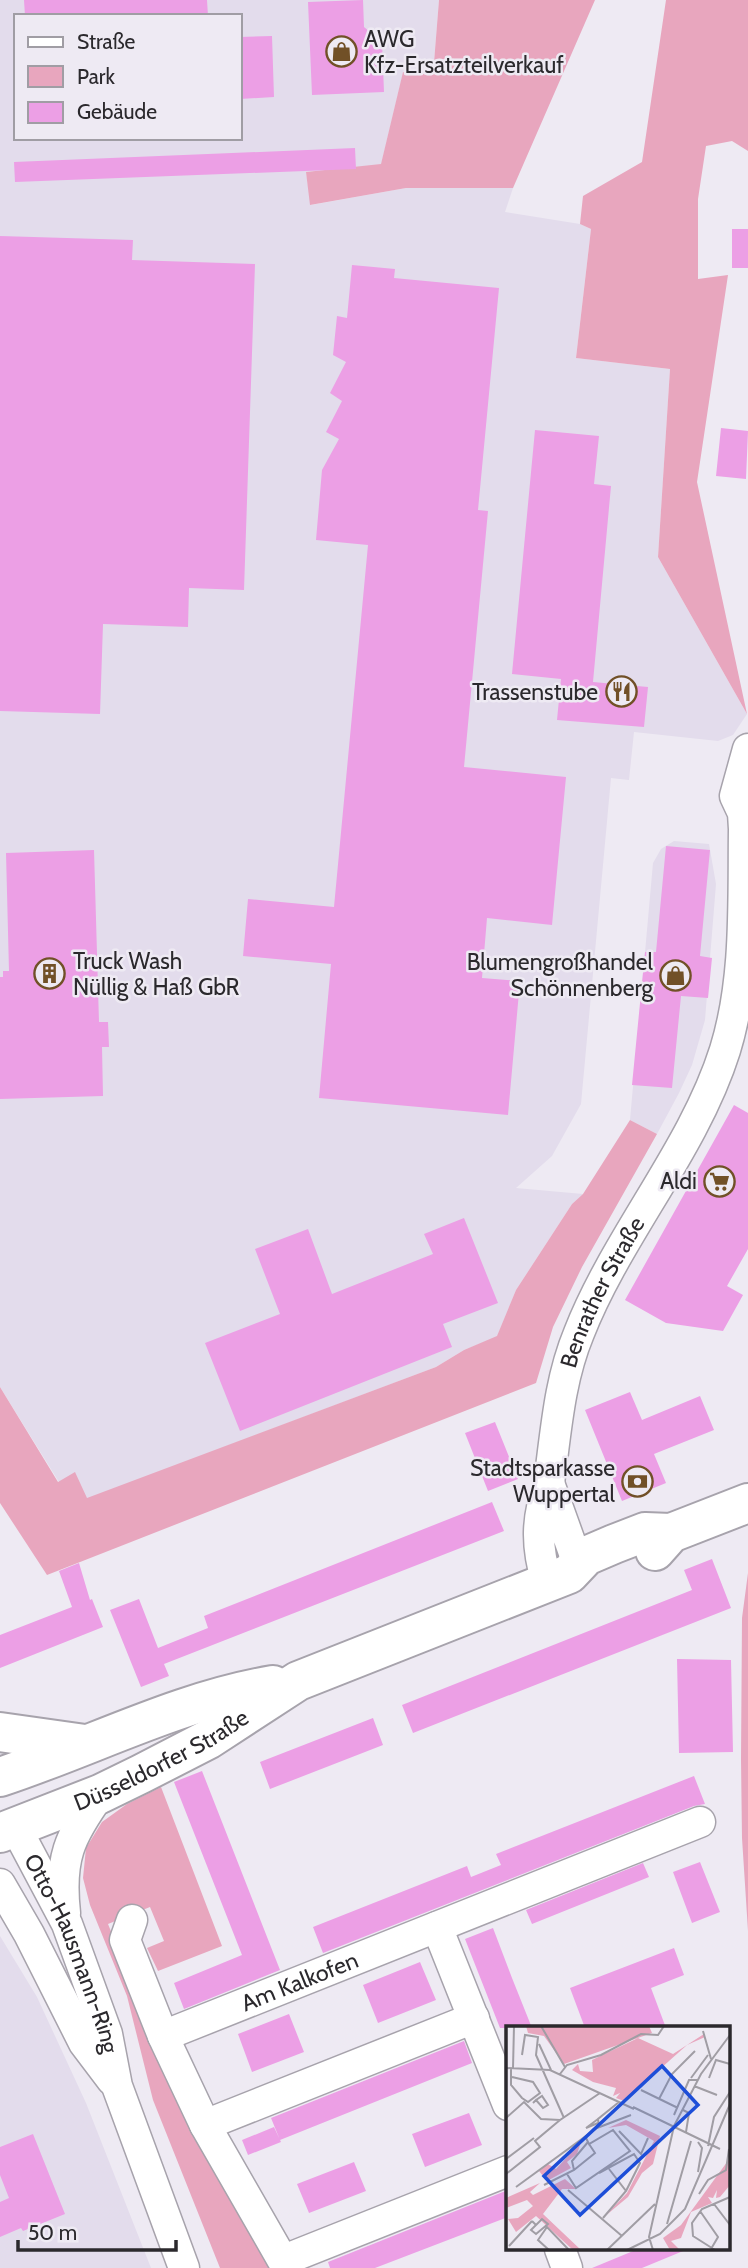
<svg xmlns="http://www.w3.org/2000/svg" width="748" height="2268" font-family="Cabin,sans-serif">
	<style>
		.built { fill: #e3dcec; fill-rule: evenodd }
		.green { fill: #e8a6be }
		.building { fill: #ec9fe5 }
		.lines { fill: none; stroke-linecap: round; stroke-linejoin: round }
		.minor-casing { stroke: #a7a3ac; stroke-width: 33 }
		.major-casing { stroke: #a7a3ac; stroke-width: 42 }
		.minor { stroke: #fff; stroke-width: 30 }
		.major { stroke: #fff; stroke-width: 38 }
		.labels { text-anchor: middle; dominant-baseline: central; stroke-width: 5; stroke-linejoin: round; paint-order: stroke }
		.poi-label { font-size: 23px; fill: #2b292d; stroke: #eeeaf3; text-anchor: end }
		.street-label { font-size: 23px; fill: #2b292d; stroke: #eeeaf3 }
		.inset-road { fill: none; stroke: #a09da4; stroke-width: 2 }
		.view { fill: #1d4ed8; fill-opacity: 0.15; stroke: #1d4ed8; stroke-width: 3.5 }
		.inset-edge { fill: none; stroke: #2b292d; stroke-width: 3.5 }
	</style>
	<rect width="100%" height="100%" fill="#eeeaf3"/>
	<path class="built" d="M0 0H439L433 75 403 73 381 165 306 172 311 205 406 188H513L505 212 580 224 591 229 576 358 670 369 658 557 747 714 733 735 718 741 634 732 629 780 611 778 581 1104 552 1156 516 1188 583 1194 572 1204 516 1290 497 1337 464 1350 436 1367 87 1499 59 1482 0 1387ZM16 16H240V138H16Z
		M674 841 709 844 716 884 705 1020 692 1065 679 1093 657 1134 630 1120 653 863 661 849Z
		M0 1936 37 1997 86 2103 151 2268H0Z"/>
	<path class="green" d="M439 0H595L513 188H406L310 205 306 172 381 164 403 72 433 75Z
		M666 0H748V151L732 141 706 146 698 199V279L728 275 697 482 747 714 658 557 670 369 576 358 591 229 580 224 583 196 642 162Z
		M630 1120 657 1134 582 1267 553 1327 536 1383 47 1575 0 1503V1387L58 1482 75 1472 87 1498 436 1367 464 1350 497 1336 516 1290 572 1204 583 1194Z
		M748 1573V1931L742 1838 741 1759 742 1618Z
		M161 1787 222 1946 158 1971 147 1948 164 1941 150 1907 108 1924 152 2033 272 2268H220L153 2100 127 1996 90 1905 83 1878 86 1848 102 1822 127 1804Z"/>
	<path class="building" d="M24 0H207L208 16H25Z
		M363 0 364 27 382 42 384 92 312 95 308 2Z
		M272 36 274 97 240 99V37Z
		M355 148 356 169 15 182 14 162Z
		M732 229H748V268H732Z
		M0 236 133 240 132 260 255 264 244 590 189 588 188 627 103 624 100 714 0 711Z
		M352 265 395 269 394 278 499 288 478 510 488 511 464 767 566 777 552 925 487 918 482 978 520 981 508 1115 319 1098 331 964 243 956 248 899 334 907 368 545 316 540 322 470 339 439 326 432 342 401 330 393 346 362 333 355 337 316 347 318Z
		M721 428 748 431 746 479 716 476Z
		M535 430 599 436 594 484 611 486 593 682 648 687 644 727 557 720 561 679 512 674Z
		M666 846 710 850 700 956 712 958 708 998 681 996 672 1088 632 1085 645 952H656Z
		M94 850 99 1022H108L109 1047H102L103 1096 0 1099V977H3V971H9L6 853Z
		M734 1105 748 1113V1249L727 1286 743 1295 723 1331 666 1323 625 1300Z
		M464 1218 498 1303 443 1324 452 1347 240 1431 205 1343 280 1314 255 1249 308 1229 332 1294 433 1254 424 1234Z
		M630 1392 642 1420 700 1396 714 1430 654 1454 666 1483 622 1501 585 1410Z
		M495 1422 518 1479 488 1491 465 1433Z
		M492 1502 504 1531 164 1664 169 1676 141 1687 110 1610 139 1599 158 1648 208 1628 204 1616Z
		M712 1559 731 1608 413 1733 402 1705 692 1590 684 1570Z
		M79 1563 90 1600 92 1599 103 1627 0 1668V1635L72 1607 59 1571Z
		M677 1659 731 1660 733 1752 679 1753Z
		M373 1718 383 1745 270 1789 260 1762Z
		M202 1771 280 1970 184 2009 174 1983 242 1955 174 1782Z
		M694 1776 705 1804 694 1806 323 1953 313 1927 467 1866 471 1877 501 1865 496 1854Z
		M700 1862 720 1912 692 1923 673 1872Z
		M643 1863 649 1877 532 1924 526 1910Z
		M493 1928 512 1978 532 2028H500L465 1939Z
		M674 1948 684 1975 651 1988 666 2028H585L570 1988Z
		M420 1962 436 2000 378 2023 363 1985Z
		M289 2014 304 2052 252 2072 238 2034Z
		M464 2041 472 2063 280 2140 271 2118Z
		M469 2113 482 2145 425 2167 412 2134Z
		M274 2127 281 2142 248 2155 242 2140Z
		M33 2134 65 2214 23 2231 21 2228 0 2237V2202L9 2198 0 2175V2147Z
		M354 2162 366 2191 309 2213 297 2184Z
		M508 2190V2217L375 2268H330L328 2262Z
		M638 2249H688L642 2268H592Z"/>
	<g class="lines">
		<defs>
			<g id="minor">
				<path id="s1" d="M549 1483C556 1432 559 1381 579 1333 617 1236 694 1149 725 1050 747 979 743 902 744 829L743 813 735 796 748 749"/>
				<path d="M547 1583C536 1546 536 1519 549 1483L578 1564"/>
				<path id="s2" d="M16 1828 67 1924 107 2034 117 2086 184 2268"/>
				<path d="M0 1884 29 1934 84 2043 112 2080"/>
				<path d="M65 1913C59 1859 69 1837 100 1794"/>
				<path d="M132 1920 125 1940 163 2036 205 2125 287 2268"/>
				<path d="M437 1927 508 2105"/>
				<path id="s3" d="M163 2036 700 1822"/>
				<path d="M205 2125 474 2018"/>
				<path d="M560 2249 567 2268"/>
				<path d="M284 2260 508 2171"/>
			</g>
			<g id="major">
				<path d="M655 1551 671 1533 748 1503"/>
				<path d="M0 1732 85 1744"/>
				<path d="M0 1777C91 1747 178 1701 273 1685"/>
				<path id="s4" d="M0 1833 100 1794 141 1774 209 1739 298 1681 569 1574 586 1556 614 1544 645 1532 671 1533"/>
			</g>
		</defs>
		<use href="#minor" class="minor-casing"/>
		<use href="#major" class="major-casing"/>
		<use href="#minor" class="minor"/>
		<use href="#major" class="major"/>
	</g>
	<defs>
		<symbol id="shop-ring" viewBox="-11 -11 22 22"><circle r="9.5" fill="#eeeaf3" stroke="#715027" stroke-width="1.5"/><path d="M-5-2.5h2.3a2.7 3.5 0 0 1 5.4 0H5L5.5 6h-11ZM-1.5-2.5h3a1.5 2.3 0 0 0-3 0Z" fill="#715027"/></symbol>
		<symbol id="restaurant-ring" viewBox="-11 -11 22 22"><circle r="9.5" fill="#eeeaf3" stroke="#715027" stroke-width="1.5"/><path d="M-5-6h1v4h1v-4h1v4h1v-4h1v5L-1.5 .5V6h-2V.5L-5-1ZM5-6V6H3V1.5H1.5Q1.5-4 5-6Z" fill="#715027"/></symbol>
		<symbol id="building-ring" viewBox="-11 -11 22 22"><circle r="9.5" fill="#eeeaf3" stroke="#715027" stroke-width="1.5"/><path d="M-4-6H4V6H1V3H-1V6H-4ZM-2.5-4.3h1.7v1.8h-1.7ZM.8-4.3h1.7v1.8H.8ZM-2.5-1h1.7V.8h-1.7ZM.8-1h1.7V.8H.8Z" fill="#715027"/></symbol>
		<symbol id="supermarket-ring" viewBox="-11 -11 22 22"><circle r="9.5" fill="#eeeaf3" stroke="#715027" stroke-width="1.5"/><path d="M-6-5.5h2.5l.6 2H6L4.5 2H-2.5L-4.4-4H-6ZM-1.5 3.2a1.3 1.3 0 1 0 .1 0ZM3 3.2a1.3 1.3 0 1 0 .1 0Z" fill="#715027"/></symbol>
		<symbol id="bank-ring" viewBox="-11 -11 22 22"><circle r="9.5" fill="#eeeaf3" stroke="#715027" stroke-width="1.5"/><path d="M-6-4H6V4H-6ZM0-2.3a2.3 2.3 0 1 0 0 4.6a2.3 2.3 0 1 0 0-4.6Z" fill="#715027"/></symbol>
	</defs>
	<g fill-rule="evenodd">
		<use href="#shop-ring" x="324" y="34" width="35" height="35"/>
		<use href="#restaurant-ring" x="604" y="674" width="35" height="35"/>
		<use href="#building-ring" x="32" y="956" width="35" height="35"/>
		<use href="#shop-ring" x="658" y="958" width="35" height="35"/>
		<use href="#supermarket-ring" x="702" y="1164" width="35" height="35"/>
		<use href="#bank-ring" x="620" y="1464" width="35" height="35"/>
	</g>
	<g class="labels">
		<g class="poi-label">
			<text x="364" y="39" text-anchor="start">AWG<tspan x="364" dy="26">Kfz-Ersatzteilverkauf</tspan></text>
			<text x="598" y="692">Trassenstube</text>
			<text x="73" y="961" text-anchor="start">Truck Wash<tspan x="73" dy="26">Nüllig &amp; Haß GbR</tspan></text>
			<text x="653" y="962">Blumengroßhandel<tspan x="653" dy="26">Schönnenberg</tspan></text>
			<text x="697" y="1181">Aldi</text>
			<text x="615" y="1468">Stadtsparkasse<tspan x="615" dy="26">Wuppertal</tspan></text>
		</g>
		<g class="street-label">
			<text stroke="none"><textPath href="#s1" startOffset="200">Benrather Straße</textPath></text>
			<text stroke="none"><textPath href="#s4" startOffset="177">Düsseldorfer Straße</textPath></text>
			<text stroke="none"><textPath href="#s2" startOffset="138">Otto-Hausmann-Ring</textPath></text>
			<text stroke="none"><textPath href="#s3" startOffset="147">Am Kalkofen</textPath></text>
		</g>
	</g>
	<g transform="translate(506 2026)">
		<rect width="224" height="224" fill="#eeeaf3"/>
		<path d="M20 0H143L146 7 58 38 38 10 22 7ZM198 8 199 11 181 19 118 75 110 72 114 67 107 70 110 62 87 56 66 44 72 38 74 45 87 46 86 34 132 12 167 28ZM120 94 154 110 147 138 136 147 122 171 98 191 121 167 148 115 120 99 102 102ZM75 116 71 128 61 136 65 142 41 155 33 145 42 138 50 143ZM224 132V159L214 171 210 172 211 164 207 172 202 171 206 177 185 186 175 212 165 215 174 224H164L157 212 175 199ZM59 153 70 163H56L37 188 75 224H67L30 190 10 206 2 193 12 192 27 180 21 174 0 182V172L34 157 24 166 27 169Z" fill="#e8a6be"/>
		<path class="inset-road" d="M35 0 59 41M197 5 205 33M33 18 45 44M16 29 19 9 32 11 30 29 58 92M0 42 44 44 128 83M5 42V59L16 72 22 76 34 67 27 56 6 51M7 42 8 0M54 48 61 39 95 29 135 8 152 9 158 0M185 52 202 29M203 52 210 34 224 38M188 60 211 69M135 64 172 82M153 73 166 48 189 25M27 77 30 74 37 82 42 79 36 70 30 74M127 81 214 123M177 84 183 87 180 106M168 89 183 54H192M0 92 18 76 35 93 54 94 94 67M92 97 80 102 92 93M168 100 195 48 224 9M93 101 92 93 113 76M113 105 135 128 142 112M202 120 208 91 224 66M0 133 28 112M68 144 89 127 83 118M192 146 196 122 192 116M93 147 128 128 134 137 120 165M0 148 34 121 29 115 54 94M61 148 70 162 124 125 107 104 83 118 80 112M38 159 68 144 66 135 82 116M10 161 91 102 125 89M62 164 116 210M193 168 202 154 220 144 223 123M208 178 224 199M194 185 212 211 205 223M97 192 120 165 103 143M26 195 30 199 25 204 30 208 42 198 36 193 30 199M161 198 185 115M3 220 26 195M43 224 32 214 41 201 63 224M101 224 149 178M121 224 154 208 179 183 224 78M147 224 143 211 168 100M209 224 187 210 186 197 196 183 224 171"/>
		<path class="view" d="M156 40 192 79 74 189 38 150Z"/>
		<rect width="224" height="224" class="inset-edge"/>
	</g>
	<rect x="14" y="14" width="228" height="126" fill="#eeeaf3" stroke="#a09da4" stroke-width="2"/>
	<rect x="28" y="37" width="35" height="10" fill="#ffffff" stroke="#a09da4" stroke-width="2"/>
	<text x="77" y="49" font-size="21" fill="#2b292d">Straße</text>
	<rect x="28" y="66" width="35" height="21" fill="#e8a6be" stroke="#a09da4" stroke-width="2"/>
	<text x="77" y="84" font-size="21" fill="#2b292d">Park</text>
	<rect x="28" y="102" width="35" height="21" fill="#ec9fe5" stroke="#a09da4" stroke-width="2"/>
	<text x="77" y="119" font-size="21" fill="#2b292d">Gebäude</text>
	<path d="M18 2240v10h158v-10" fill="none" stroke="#2b292d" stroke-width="3.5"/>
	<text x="28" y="2240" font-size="21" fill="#2b292d" stroke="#eeeaf3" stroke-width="5" paint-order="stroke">50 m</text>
</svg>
